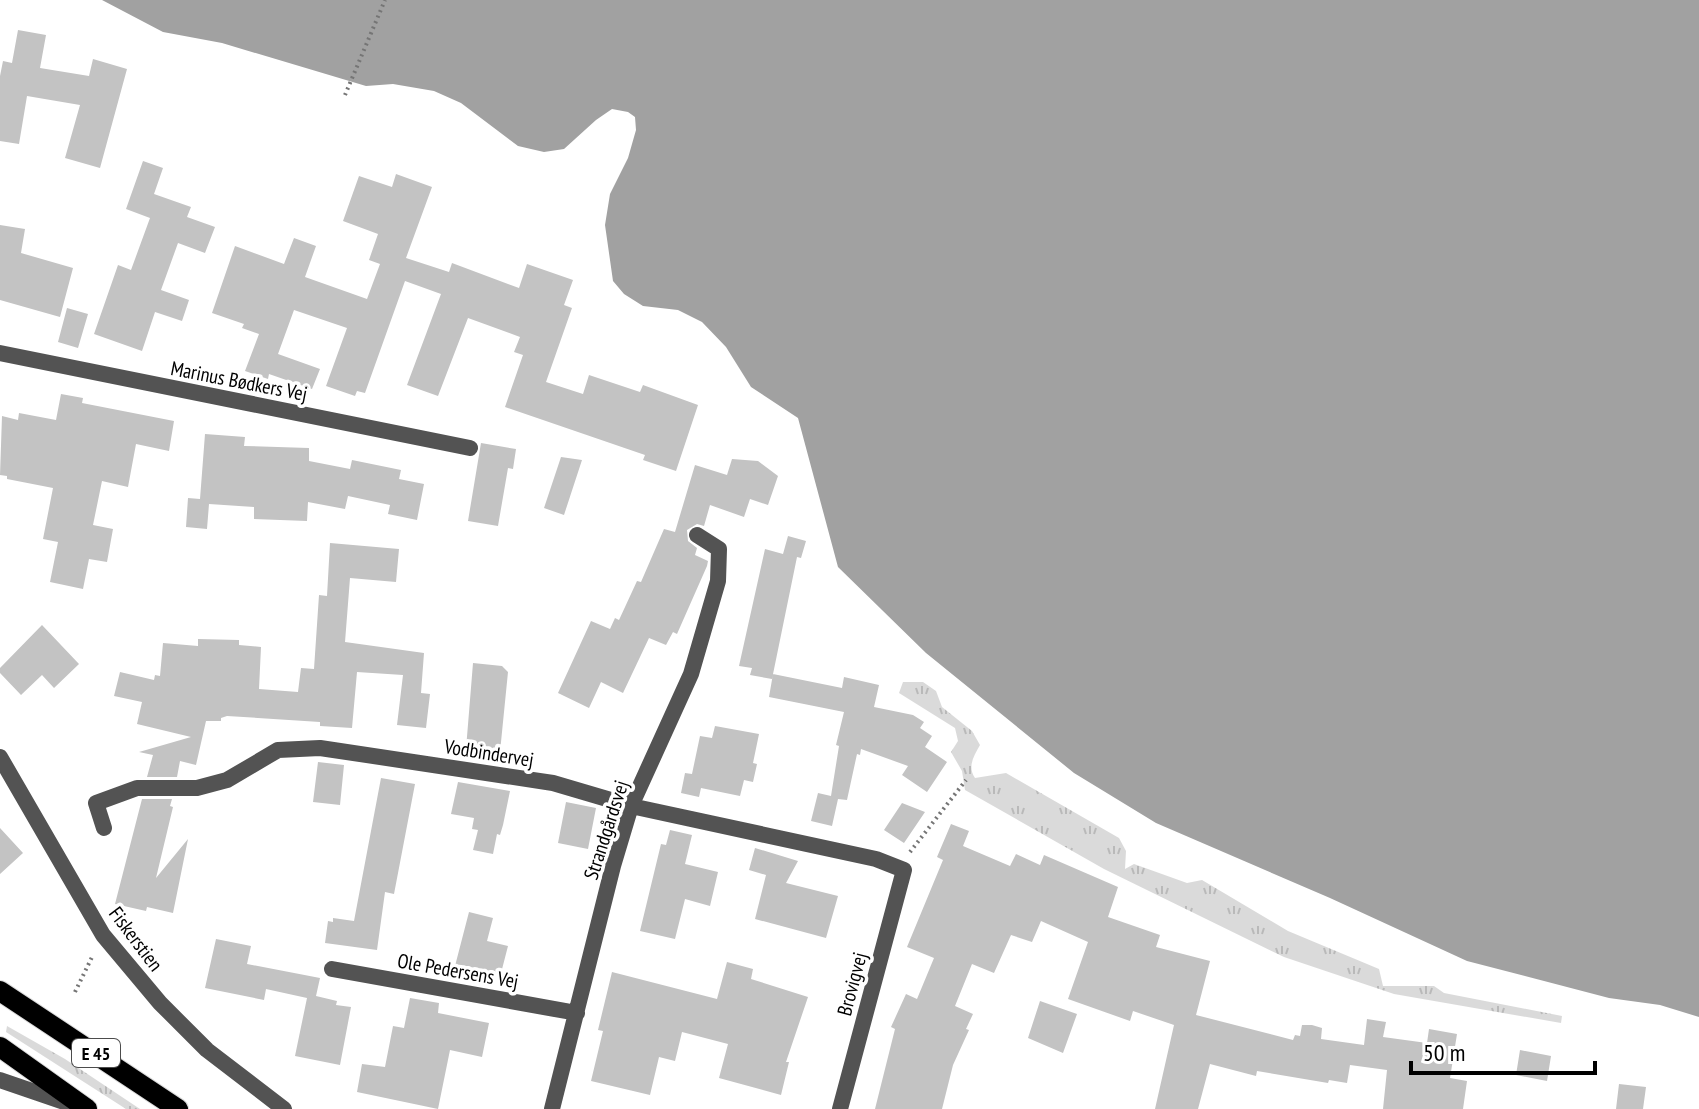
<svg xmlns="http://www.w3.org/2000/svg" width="1699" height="1109" font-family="'PT Sans Narrow',sans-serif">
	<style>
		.grass { fill: url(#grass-tufts) }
		.water { fill: #a1a1a1 }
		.building { fill: #c3c3c3 }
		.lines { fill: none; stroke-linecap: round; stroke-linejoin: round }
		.primary-casing { stroke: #dbdbdb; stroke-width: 22 }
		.path { stroke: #757575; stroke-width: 4; stroke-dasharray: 2 4; stroke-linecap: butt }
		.minor { stroke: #535353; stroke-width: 16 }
		.tertiary { stroke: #535353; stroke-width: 16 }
		.primary { stroke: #000; stroke-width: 20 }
		.labels { text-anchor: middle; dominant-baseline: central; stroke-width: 7; stroke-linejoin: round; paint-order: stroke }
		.shield { fill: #fff; stroke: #4c4c4c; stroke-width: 2 }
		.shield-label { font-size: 18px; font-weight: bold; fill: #000 }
		.street-label { font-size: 20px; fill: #000; stroke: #fff }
	</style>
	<defs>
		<pattern id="grass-tufts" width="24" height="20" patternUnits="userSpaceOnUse" patternTransform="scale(2)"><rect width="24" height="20" fill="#dadada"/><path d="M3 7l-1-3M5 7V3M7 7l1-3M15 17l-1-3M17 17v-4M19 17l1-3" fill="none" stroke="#b9b9b9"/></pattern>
	</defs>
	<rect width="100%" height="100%" fill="#fff"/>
	<path class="grass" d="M903 682H923L936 691 942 707 972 731 980 745C974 756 967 766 975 778L1006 773 1119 838 1126 851 1125 869 1134 864 1187 883 1202 880 1288 931 1379 969 1383 986H1434L1444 993 1562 1016 1561 1023 1394 994 1284 957 1104 869 965 790 962 771 951 752 958 741 955 728 899 693Z
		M7 1026 65 1059 140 1109H126L6 1032Z"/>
	<path class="water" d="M102 0H1699V1017L1660 1005 1609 998 1467 961 1330 898 1156 823 1074 773 926 653 838 567 798 418 751 387 726 347 702 322 678 310 643 306 624 294 613 281 605 225 610 194 628 158 636 130 635 117 628 112 612 109 596 120 564 149 544 152 518 146 461 103 434 91 393 84 366 86 222 43 163 32Z"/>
	<path class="building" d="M18 30 46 35 40 68 89 76 93 59 127 69 100 168 65 158 80 105 27 96 19 144 0 141V76L3 61 12 63Z
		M143 161 163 168 154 194 191 207 187 217 215 227 205 253 178 243 161 290 189 300 182 321 155 312 142 351 94 334 118 265 131 270 150 218 126 209Z
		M396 174 432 187 406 258 449 272 452 263 519 288 527 264 573 280 564 305 572 308 546 382 583 394 589 375 640 392 643 385 698 405 676 471 643 460 645 455 505 407 523 355 514 352 520 337 468 318 438 396 407 385 441 294 405 281 365 393 357 391 355 396 326 386 347 328 294 310 278 354 320 369 312 389 269 374 268 379 245 371 259 334 242 328 244 324 212 313 235 246 284 264 294 238 316 246 305 277 367 299 380 264 369 260 378 234 343 221 359 176 392 187Z
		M0 225 25 229 21 253 73 268 60 317 0 300Z
		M67 308 88 314 78 348 58 342Z
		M61 394 83 398 82 403 174 421 169 451 136 444 128 487 102 481 93 525 113 529 107 562 89 559 83 589 50 582 58 542 43 539 53 488 7 479V476L0 475 2 416 18 420 19 413 56 420Z
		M205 434 245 437 244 446 309 448V461L350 469 352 460 401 470 399 479 424 484 417 520 388 514 390 505 348 496 345 509 308 502 307 521 254 519V507L209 504 207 529 186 527 188 498 200 499Z
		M481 443 516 449 513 469 508 468 498 526 468 521Z
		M561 457 582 460 564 515 544 508Z
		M732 459 758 461 778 476 768 505 750 499 744 517 710 505 704 526 697 524 687 530 688 541 697 548 695 555 708 561 707 566 677 634 673 632 666 645 649 638 623 693 601 682 589 708 558 693 591 621 610 629 615 618 619 620 637 581 641 582 664 529 675 532 695 465 727 475Z
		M788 536 806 541 801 558 797 557 772 679 750 675 752 668 739 666 765 549 783 554Z
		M330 543 399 549 396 582 350 578 345 642 424 653 421 693 430 694 426 728 397 725 403 675 357 672 352 728 320 726V722L227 716 221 718V721H206L196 765 180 761 177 777H147L153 755 139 752 191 737 137 724 142 702 114 696 120 672 154 680 155 675 160 676 163 643 198 646V639L239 640V645L261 647 259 689 298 692 301 668 314 669 319 595 327 596Z
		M42 625 79 664 54 688 42 675 21 695 0 673V668Z
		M473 663 502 666 508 672 500 752 466 749Z
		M773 674 842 688 844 677 879 685 874 707 913 715 924 722 920 728 932 736 925 747 947 762 927 792 902 775 908 766 861 749 860 755 857 754 847 800 838 799 832 826 811 821 818 793 831 796 839 746 836 745 844 712 769 697Z
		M715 726 759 734 753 763 757 764 753 782 744 780 740 796 701 788 699 797 681 793 685 773 692 774 700 736 712 738Z
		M318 762 344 765 340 805 313 802Z
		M381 778 415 784 394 894 385 892 377 950 325 943 328 921 333 922V918L354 921Z
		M458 782 510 791 503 825 500 835 497 834 493 854 473 850 478 830 472 829 474 818 451 814Z
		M142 799H172L170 806 173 807 156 878 188 839 173 913 147 907 146 911 115 904Z
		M566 802 596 808 588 849 558 843Z
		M902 803 925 812 904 843 884 830Z
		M951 824 969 831 963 846 1010 866 1016 854 1040 865 1044 855 1118 887 1108 917 1160 935 1156 947 1210 961 1196 1015 1293 1040 1295 1035 1300 1036 1302 1025H1312L1322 1028 1321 1039 1364 1045 1367 1019 1386 1022 1383 1037 1427 1043 1429 1029 1457 1034 1450 1078 1467 1081 1463 1109H1383L1387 1070 1350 1065 1347 1083 1329 1080 1328 1083 1257 1071 1256 1076 1210 1064 1198 1109H1155L1174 1025 1133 1011 1130 1021 1068 999 1088 942 1041 921 1032 942 1011 935 994 973 972 964 955 1006 973 1014 966 1029 969 1030 953 1065 942 1109H875L895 1029 891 1027 906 994 917 999 934 958 907 947 943 860 937 857Z
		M0 828 23 853 0 874Z
		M670 830 692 835 685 864 718 872 710 906 685 899 675 939 640 931 661 844 666 845Z
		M755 848 798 861 786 883 838 896 826 938 755 919 766 875 749 870Z
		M469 912 493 918 487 941 508 946 500 977 455 966Z
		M216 939 251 946 247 964 320 978 316 996 337 1001 336 1005 351 1007 340 1065 295 1056 307 998 266 989 264 1000 205 988Z
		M727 962 753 969 751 979 808 997 786 1062H789L781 1095 719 1078 728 1044 682 1032 675 1061 659 1057 650 1095 591 1081 603 1031 598 1030 612 972 717 999Z
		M410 998 439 1003 438 1013 489 1023 482 1057 450 1050 438 1109 357 1092 362 1064 385 1067 393 1026 404 1028Z
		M1040 1001 1077 1014 1063 1053 1028 1038Z
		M1520 1050 1551 1056 1547 1081 1516 1075Z
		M1619 1084 1646 1087 1643 1109H1616Z"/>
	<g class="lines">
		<defs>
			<path id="primary" d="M0 991 178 1109
				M0 1047 87 1109"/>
		</defs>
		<use href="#primary" class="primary-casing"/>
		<path class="path" d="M345 95 385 0
			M910 852 966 780
			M75 992 93 955"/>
		<path class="minor" d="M0 353 470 448
			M104 828 96 803 137 788H197L227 780 278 750 320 748 553 783 631 806 876 859 904 870 840 1109
			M332 969 577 1013
			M0 1080 70 1104
			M552 1109 613 866 631 806 691 674 718 581 719 549 697 535"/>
		<path class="tertiary" d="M0 757 103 935 160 1003 207 1050 284 1109"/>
		<use href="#primary" class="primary"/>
	</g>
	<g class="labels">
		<rect class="shield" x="72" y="1039" width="48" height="28" rx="6"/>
		<g class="shield-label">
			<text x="96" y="1053">E 45</text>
		</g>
		<g class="street-label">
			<text transform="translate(239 381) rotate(11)">Marinus Bødkers Vej</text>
			<text transform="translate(489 753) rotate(9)">Vodbindervej</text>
			<text transform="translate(606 830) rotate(-72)">Strandgårdsvej</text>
			<text transform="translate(136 939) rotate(53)">Fiskerstien</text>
			<text transform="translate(458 971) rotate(10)">Ole Pedersens Vej</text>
			<text transform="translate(852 984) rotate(-75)">Brovigvej</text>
		</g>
	</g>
	<path d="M1411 1061v12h184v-12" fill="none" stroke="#000000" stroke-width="4"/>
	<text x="1423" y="1061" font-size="24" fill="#000000" stroke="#ffffff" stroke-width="6" paint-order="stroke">50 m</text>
</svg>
